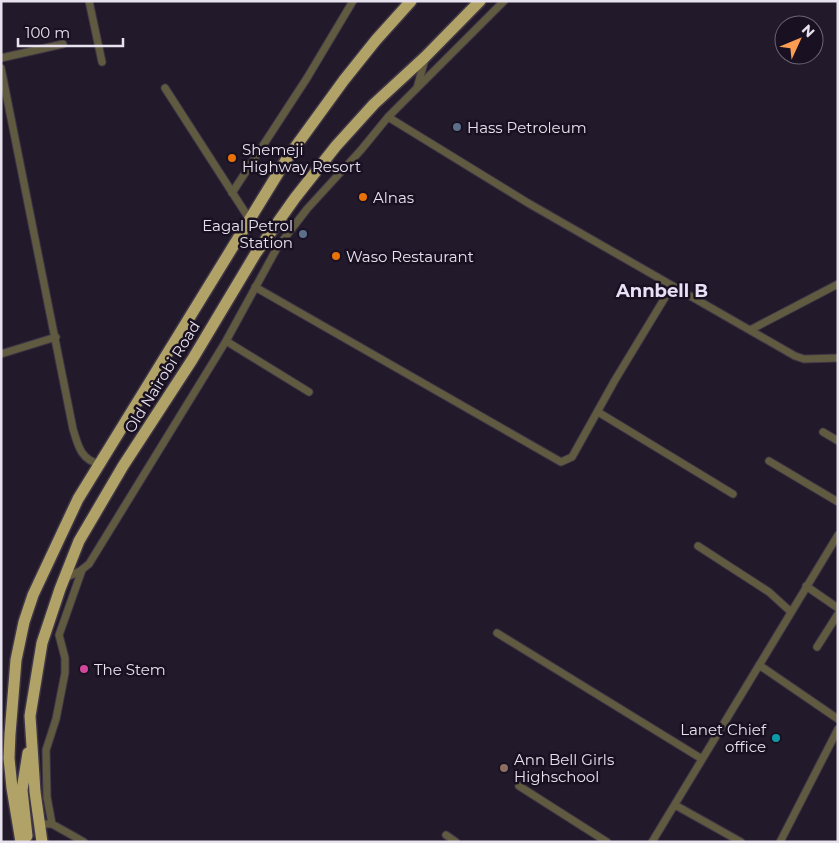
<svg xmlns="http://www.w3.org/2000/svg" width="839" height="843" font-family="Montserrat,sans-serif">
	<style>
		.lines { fill: none; stroke-linecap: round; stroke-linejoin: round }
		.minor-casing { stroke: #3e3646; stroke-width: 9 }
		.trunk-casing { stroke: #3e3646; stroke-width: 14 }
		.minor { stroke: #605a41; stroke-width: 7 }
		.trunk { stroke: #b1a267; stroke-width: 11 }
		.service-dot { fill: #5c6f8a; stroke: #191121; stroke-width: 2 }
		.food-dot { fill: #e8710a; stroke: #191121; stroke-width: 2 }
		.hotel-dot { fill: #d1479c; stroke: #191121; stroke-width: 2 }
		.culture-dot { fill: #0f9aa8; stroke: #191121; stroke-width: 2 }
		.education-dot { fill: #8d6e63; stroke: #191121; stroke-width: 2 }
		.labels { text-anchor: middle; dominant-baseline: central; stroke-width: 5; stroke-linejoin: round; paint-order: stroke }
		.poi-label { font-size: 15px; fill: #e7e2ee; stroke: #191121; text-anchor: start }
		.street-label { font-size: 15px; fill: #e7e2ee; stroke: #191121 }
		.quarter-label { font-size: 18px; font-weight: bold; fill: #e9dff6; stroke: #191121 }
	</style>
	<rect width="100%" height="100%" fill="#221a2b"/>
	<g class="lines">
		<defs>
			<path id="minor" d="M89 1 102 62
				M1 58 63 44
				M1 68 73 429C78 446 81 460 100 464
				M165 88 250 220
				M417 88 425 59
				M388 117 528 203 795 356 804 359 838 358
				M232 193 307 78 353 1
				M255 287 561 462 572 457 615 380 672 286
				M750 330 838 284
				M226 341 309 392
				M1 354 56 337
				M598 412 733 494
				M823 432 838 441
				M769 461 838 502
				M698 546 769 592 791 612
				M65 578 80 571 89 564 226 341 277 248 307 209 361 150 388 117 504 1
				M806 586 838 608
				M497 633 702 759
				M817 647 838 614
				M759 665 838 719
				M519 786 607 842
				M675 805 741 842
				M38 824H52L84 842
				M52 824 47 797 46 750 56 719 65 673V658L59 635 82 570
				M446 835 456 842
				M652 842 838 535
				M780 842 838 729"/>
			<path id="trunk" d="M27 836 22 790 28 753
				M21 842 12 788 9 758 10 734 16 660 24 622 33 595 78 499 288 157 344 80 376 40 411 1
				M42 842 35 792 30 716 42 643 60 589 79 541 123 466 192 360 256 253 295 198 336 146 374 104 425 57 480 1"/>
		</defs>
		<use href="#minor" class="minor-casing"/>
		<use href="#trunk" class="trunk-casing"/>
		<use href="#minor" class="minor"/>
		<use href="#trunk" class="trunk"/>
	</g>
	<g class="service-dot">
		<circle cx="457" cy="127" r="5"/>
		<circle cx="303" cy="234" r="5"/>
	</g>
	<g class="food-dot">
		<circle cx="232" cy="158" r="5"/>
		<circle cx="363" cy="197" r="5"/>
		<circle cx="336" cy="256" r="5"/>
	</g>
	<circle class="hotel-dot" cx="84" cy="669" r="5"/>
	<circle class="culture-dot" cx="776" cy="738" r="5"/>
	<circle class="education-dot" cx="504" cy="768" r="5"/>
	<g class="labels">
		<g class="poi-label">
			<text x="467" y="127">Hass Petroleum</text>
			<text x="242" y="149">Shemeji<tspan x="242" dy="17">Highway Resort</tspan></text>
			<text x="373" y="197">Alnas</text>
			<text x="293" y="225" text-anchor="end">Eagal Petrol<tspan x="293" dy="17">Station</tspan></text>
			<text x="346" y="256">Waso Restaurant</text>
			<text x="94" y="669">The Stem</text>
			<text x="766" y="729" text-anchor="end">Lanet Chief<tspan x="766" dy="17">office</tspan></text>
			<text x="514" y="759">Ann Bell Girls<tspan x="514" dy="17">Highschool</tspan></text>
		</g>
		<g class="street-label">
			<text transform="translate(162 377) rotate(-58)">Old Nairobi Road</text>
		</g>
		<g class="quarter-label">
			<text x="662" y="291">Annbell B</text>
		</g>
	</g>
	<rect width="839" height="843" fill="none" stroke="#e7e2ee" stroke-width="5"/>
	<g transform="translate(799 40) rotate(46)"><circle r="24" fill="#191121" stroke="#6b6573"/>
	<path d="M0-4L9 19L0 12L-9 19Z" fill="#fc9d53"/>
	<text y="-8" font-size="14" font-weight="bold" text-anchor="middle" fill="#e7e2ee">N</text>
	</g>
	<path d="M18 38v8h105v-8" fill="none" stroke="#e7e2ee" stroke-width="2.5"/>
	<text x="25" y="38" font-size="15" fill="#e7e2ee" stroke="#191121" stroke-width="4" paint-order="stroke">100 m</text>
</svg>
